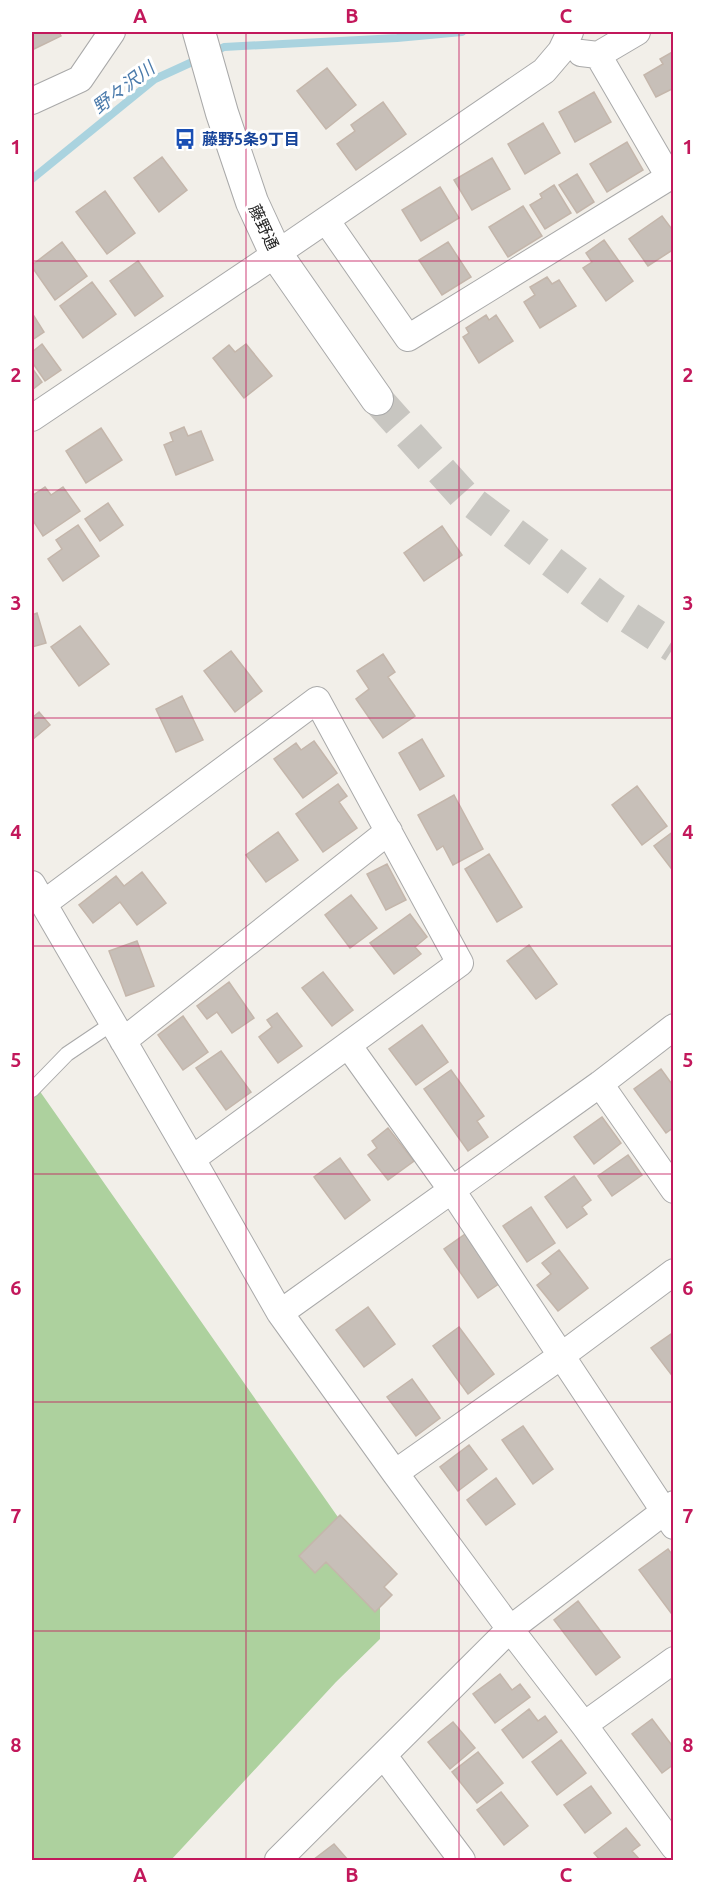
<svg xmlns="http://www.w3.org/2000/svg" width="705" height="1892" font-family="Ubuntu,'Noto Sans JP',sans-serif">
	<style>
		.forest { fill: #add19e }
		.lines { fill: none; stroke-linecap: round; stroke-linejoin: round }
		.stream { stroke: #aad3df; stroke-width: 8 }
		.building { fill: #c7bfb8; stroke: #c4b6ab; stroke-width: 1.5 }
		.tertiary-tunnel { stroke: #c8c6c1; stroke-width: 32; stroke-dasharray: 32 16; stroke-linecap: butt }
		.service-casing { stroke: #a9a9a9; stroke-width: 16 }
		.minor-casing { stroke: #a9a9a9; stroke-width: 28 }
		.tertiary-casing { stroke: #a9a9a9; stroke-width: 34 }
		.service { stroke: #fff; stroke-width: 14 }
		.minor { stroke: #fff; stroke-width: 26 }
		.tertiary { stroke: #fff; stroke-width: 32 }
		.grid { fill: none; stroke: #c2185b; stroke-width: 1.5; stroke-opacity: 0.55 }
		.labels { text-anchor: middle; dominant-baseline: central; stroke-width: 6; stroke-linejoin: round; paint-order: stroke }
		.transit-label { font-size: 16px; font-weight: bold; fill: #164399; stroke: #fff; text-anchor: start }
		.street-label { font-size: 16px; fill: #222; stroke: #fff }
		.water-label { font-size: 18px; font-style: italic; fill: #4a7aab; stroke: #fff }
		.neatline { fill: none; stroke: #c2185b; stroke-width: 2 }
		.grid-label { font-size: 20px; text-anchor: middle; font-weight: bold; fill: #c2185b }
	</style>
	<rect width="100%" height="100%" fill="#f2efe9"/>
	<path class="forest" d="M32 1080 354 1540 380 1596V1639L336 1682 171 1860H32Z"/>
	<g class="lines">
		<path class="stream" d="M212 53 224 47 397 38 462 32
			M32 179 155 79 201 58"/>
	</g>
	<path class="building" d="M32 32H59L61 36 32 50Z
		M674 51V88L656 97 644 75 663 64 660 59Z
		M327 68 356 105 326 129 297 91Z
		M594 92 611 122 575 142 559 112Z
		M383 102 406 134 356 170 337 144 355 131 351 125Z
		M543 123 560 153 525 174 508 144Z
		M627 142 643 170 607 192 590 164Z
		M162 157 187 190 159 212 134 178Z
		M492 158 510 189 472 210 454 180Z
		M577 174 594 202 577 213 559 185Z
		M554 185 571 213 545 229 530 205 542 198 540 194Z
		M440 187 459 218 421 241 402 210Z
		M105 191 135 233 107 254 76 212Z
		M523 206 542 236 508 257 489 227Z
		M662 216 674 232V249L648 266 629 239Z
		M604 240 633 281 606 301 583 268 592 262 586 253Z
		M62 242 87 276 55 300 32 267V265Z
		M448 242 471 277 442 295 419 260Z
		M138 261 163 296 135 316 110 281Z
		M547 277 552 284 559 280 576 306 540 328 524 302 535 295 530 287Z
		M92 282 116 314 83 338 60 306Z
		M32 313 44 332 32 340Z
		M486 315 489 320 496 315 513 341 479 363 463 337 469 333 466 328Z
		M42 344 61 370 45 381 32 362V352Z
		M246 344 272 376 244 398 213 358 229 345 235 352Z
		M32 368 42 382 32 390Z
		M184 427 188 436 201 431 213 460 176 475 164 445 173 441 170 433Z
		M101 428 122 460 86 483 66 451Z
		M45 487 51 495 63 487 80 511 43 536 32 519V496Z
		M108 503 123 525 100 541 85 519Z
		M78 525 99 556 63 581 48 559 62 549 56 540Z
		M442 526 462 555 424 581 404 553Z
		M37 613 46 643 32 647V615Z
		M80 626 109 664 79 686 51 647Z
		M231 651 262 691 235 712 204 671Z
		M383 654 395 672 388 677 415 716 383 738 356 699 369 689 357 671Z
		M182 696 203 740 176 752 156 709Z
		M39 712 50 725 32 740V718Z
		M422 739 444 776 420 790 399 753Z
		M314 741 337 773 303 798 274 759 296 743 301 750Z
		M338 784 347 796 339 802 357 828 323 852 296 814Z
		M637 786 667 826 642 845 612 805Z
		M454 795 483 849 453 865 443 846 437 850 418 815Z
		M674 831V872L654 846Z
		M278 832 298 860 266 882 246 855Z
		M489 854 522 907 497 922 465 869Z
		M387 864 406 900 386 910 367 874Z
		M142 872 166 903 137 925 120 902 93 923 79 905 116 876 124 886Z
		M351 895 377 928 350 948 325 915Z
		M410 914 427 937 415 947 421 954 394 974 370 943Z
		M137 941 154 986 126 996 109 951Z
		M529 945 557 984 536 999 507 961Z
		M323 972 353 1010 332 1026 302 988Z
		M229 982 254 1018 232 1033 217 1012 207 1019 197 1006Z
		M277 1013 302 1046 278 1063 259 1037 272 1027 267 1020Z
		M183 1016 208 1052 183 1070 158 1035Z
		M422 1025 448 1062 416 1085 389 1049Z
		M221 1051 251 1092 226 1110 196 1068Z
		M661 1069 674 1087V1127L666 1133 634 1089Z
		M451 1070 484 1116 477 1121 488 1137 468 1151 424 1089Z
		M602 1117 621 1143 594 1164 574 1137Z
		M388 1128 414 1161 388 1180 368 1155 377 1148 372 1141Z
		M628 1155 642 1175 612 1196 598 1176Z
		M340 1158 370 1200 345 1219 314 1177Z
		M574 1176 591 1200 582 1207 587 1214 567 1228 545 1197Z
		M531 1207 555 1243 527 1262 503 1226Z
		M468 1232 503 1281 478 1298 444 1249Z
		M559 1250 588 1288 558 1311 537 1285 551 1274 542 1263Z
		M368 1307 395 1344 364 1367 336 1330Z
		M459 1327 494 1374 468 1394 433 1346Z
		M674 1332V1378L651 1348Z
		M412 1379 440 1418 416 1436 387 1397Z
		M523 1426 553 1469 533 1484 502 1440Z
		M469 1445 487 1469 458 1491 440 1467Z
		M496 1478 515 1504 486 1525 467 1500Z
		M340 1515 397 1574 384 1587 392 1595 375 1612 326 1562 315 1573 299 1556Z
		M668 1549 674 1557V1617L639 1570Z
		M578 1601 620 1657 596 1675 554 1620Z
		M500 1674 512 1690 520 1684 530 1697 495 1723 473 1694Z
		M529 1709 538 1721 545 1716 557 1732 523 1758 502 1730Z
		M652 1719 674 1748V1764L662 1773 632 1734Z
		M453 1722 475 1748 450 1769 428 1742Z
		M561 1740 586 1773 557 1795 532 1762Z
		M478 1752 503 1783 477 1803 452 1772Z
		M591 1786 611 1813 585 1833 564 1805Z
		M501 1792 528 1826 504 1845 477 1810Z
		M626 1828 640 1845 632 1851 640 1860H600L594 1853Z
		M334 1844 348 1860H313Z"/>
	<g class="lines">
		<path class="tertiary-tunnel" d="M377 399 464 496 608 604 674 647"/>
		<defs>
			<path id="service" d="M32 1090 67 1054 113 1023"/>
			<path id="minor" d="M581 53 598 55 637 32
				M598 55 669 177
				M32 101 80 79 112 32
				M326 220 408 338 674 174
				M32 418 276 254 544 71 561 51 570 32
				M32 884 192 1159 280 1313 395 1473 510 1629 584 1725 674 1847
				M43 904 317 700 460 963 192 1159
				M123 1041 389 831
				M348 1045 451 1189 674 1526
				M600 1084 674 1190
				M280 1313 600 1084 674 1027
				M395 1473 561 1356 674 1272
				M584 1725 674 1660
				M384 1756 462 1860
				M278 1860 510 1629 674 1504"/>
			<path id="tertiary" d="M199 32 222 113 252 202 276 254 377 399"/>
		</defs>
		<use href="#service" class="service-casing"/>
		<use href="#minor" class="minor-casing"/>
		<use href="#tertiary" class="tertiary-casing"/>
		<use href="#service" class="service"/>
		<use href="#minor" class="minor"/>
		<use href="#tertiary" class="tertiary"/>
	</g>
	<path class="grid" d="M246 32V1860M459 32V1860M32 261H674M32 490H674M32 718H674M32 946H674M32 1174H674M32 1402H674M32 1631H674"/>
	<defs>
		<symbol id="bus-bare" viewBox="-9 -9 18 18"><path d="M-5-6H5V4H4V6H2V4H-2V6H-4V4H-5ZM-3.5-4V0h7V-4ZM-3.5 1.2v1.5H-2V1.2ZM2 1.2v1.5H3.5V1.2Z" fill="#1a4fb4" stroke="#fff" stroke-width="2.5" paint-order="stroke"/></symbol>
	</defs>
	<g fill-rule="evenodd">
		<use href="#bus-bare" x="170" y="124" width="30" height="30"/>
	</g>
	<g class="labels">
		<g class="transit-label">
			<text x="202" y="139">藤野5条9丁目</text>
		</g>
		<g class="street-label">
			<text transform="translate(264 227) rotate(65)">藤野通</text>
		</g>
		<g class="water-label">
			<text transform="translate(123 87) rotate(-37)">野々沢川</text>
		</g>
	</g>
	<rect width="705" height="1892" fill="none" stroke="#ffffff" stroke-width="66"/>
	<rect x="33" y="33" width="639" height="1826" class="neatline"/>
	<g class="grid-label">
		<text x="140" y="23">A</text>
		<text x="352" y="23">B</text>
		<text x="566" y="23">C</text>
		<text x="16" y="154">1</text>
		<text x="688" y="154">1</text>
		<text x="16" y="382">2</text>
		<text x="688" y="382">2</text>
		<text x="16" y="610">3</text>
		<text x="688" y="610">3</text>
		<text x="16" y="839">4</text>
		<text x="688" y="839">4</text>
		<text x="16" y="1067">5</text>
		<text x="688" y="1067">5</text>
		<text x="16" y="1295">6</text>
		<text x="688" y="1295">6</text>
		<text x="16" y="1523">7</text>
		<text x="688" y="1523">7</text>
		<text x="16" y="1752">8</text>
		<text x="688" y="1752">8</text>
		<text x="140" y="1882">A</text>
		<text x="352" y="1882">B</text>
		<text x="566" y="1882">C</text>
	</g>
</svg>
